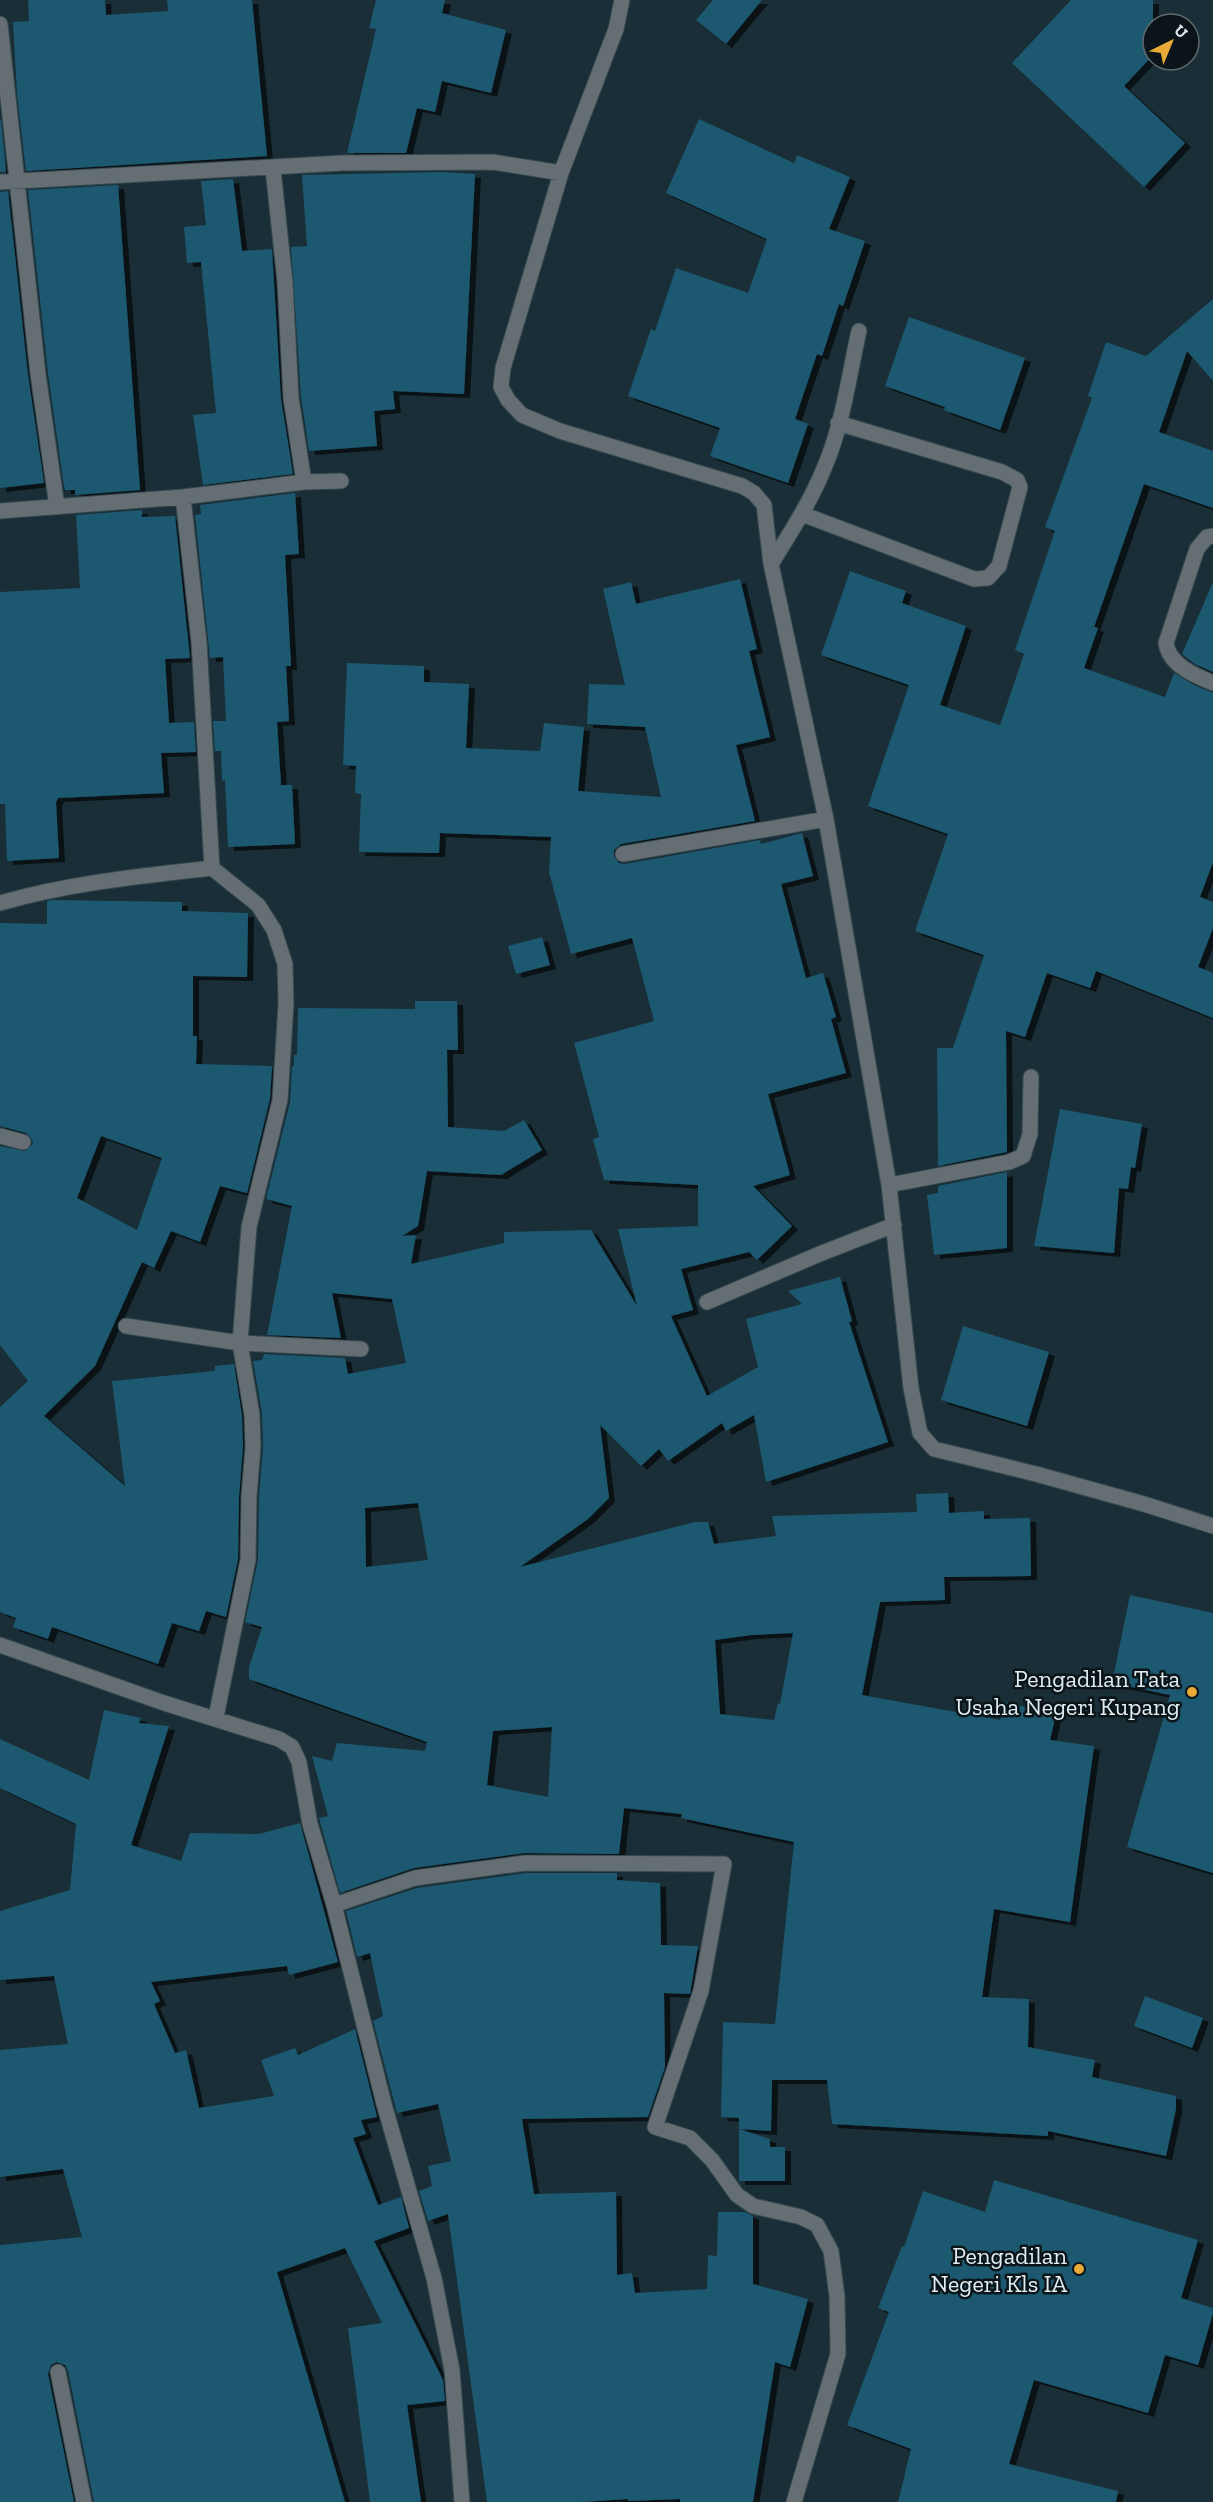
<svg xmlns="http://www.w3.org/2000/svg" width="1213" height="2502" font-family="'Zilla Slab',serif">
	<style>
		.building { fill: #1d586f; fill-rule: evenodd; filter: url(#shadow) }
		.lines { fill: none; stroke-linecap: round; stroke-linejoin: round }
		.service-casing { stroke: #354950; stroke-width: 17 }
		.minor-casing { stroke: #354950; stroke-width: 17 }
		.service { stroke: #646e73; stroke-width: 15 }
		.minor { stroke: #646e73; stroke-width: 15 }
		.poi-dot { fill: #eaaa39; stroke: #0b1418; stroke-width: 2 }
		.labels { text-anchor: middle; dominant-baseline: central; stroke-width: 5; stroke-linejoin: round; paint-order: stroke }
		.poi-label { font-size: 24px; fill: #e0edf2; stroke: #0b1418; text-anchor: end }
	</style>
	<defs>
		<filter id="shadow"><feDropShadow dx="6" dy="4" stdDeviation="0" flood-color="#0009"/></filter>
	</defs>
	<rect width="100%" height="100%" fill="#192e36"/>
	<path class="building" d="M28 0H105L106 15 168 11 167 0H252L267 156 26 171 17 94 13 22 29 21Z
		M376 0H445L442 13 506 30 491 93 442 81 435 112 417 108 406 153H347L376 29 369 28Z
		M713 0H762L726 44 696 20Z
		M1071 0H1153V55L1124 86 1185 143 1144 187 1012 63Z
		M699 119 794 163 797 155 850 177 829 229 865 241 843 306 839 304 822 356 817 354 795 419 808 424 788 483 710 456 720 428 628 396 651 329 655 331 676 268 748 293 767 239 666 193Z
		M0 120H1L6 172H0Z
		M442 172 475 174 464 394 393 391 395 409 374 411 377 446 309 451 301 397 291 247 307 246 302 175Z
		M233 179 242 251 272 249 281 399 293 474 203 485 193 415 216 413 201 262 187 263 184 227 206 225 201 181Z
		M118 185 140 490 75 495V490H65L63 480 48 373 28 190Z
		M8 191 28 375 44 483 0 488V192Z
		M1213 299V381L1187 351 1159 432 1213 451V508L1144 484 1094 627 1098 628 1084 668 1165 697 1174 673 1194 685 1213 693V862L1200 897 1213 902V928L1198 967 1213 973V1018L1096 971 1090 988 1047 973 1025 1037 1006 1031 1007 1152 938 1166 937 1048H953L984 955 915 931 948 834 868 806 909 685 821 655 850 571 906 591 902 603 966 626 940 705 1000 725 1024 654 1015 650 1055 531 1045 527 1092 398 1088 396 1106 342 1146 356Z
		M909 317 1025 358 1000 430 944 410 945 407 885 386Z
		M295 493 299 554 285 555 291 666H286L289 721 277 722 281 785H292L295 844 228 847 225 780 222 781 221 751H215L213 721H226L223 657 210 658 195 515 201 514 200 505Z
		M142 510V517L175 516 190 658 165 659 169 723 194 722 196 752 161 753 164 793 58 798 56 802 59 858 7 861 5 804H0V592L80 588 76 515Z
		M740 579 757 649 749 651 770 737 736 745 755 821 621 844 614 850V856L619 863 625 864 760 840 761 844 802 833 813 876 781 884 806 978 823 973 836 1017 831 1019 846 1073 768 1094 790 1175 753 1186 792 1226 757 1260 749 1252 681 1269 693 1310 671 1316 707 1396 758 1367 746 1319 802 1304 788 1291 840 1277 852 1321 849 1322 888 1442 766 1482 754 1415 726 1431 722 1423 668 1461 659 1449 641 1466 600 1425 609 1498 588 1519 520 1567 695 1522H708L714 1544 776 1536 772 1516 917 1512 916 1494 948 1493 949 1513 984 1511V1519L1030 1518 1031 1576 944 1577 945 1600 880 1602 862 1695 1000 1720 1004 1702 1056 1714 1050 1740 1094 1746 1070 1922 994 1909 982 1997 1029 1999 1028 2047 1095 2060 1092 2077 1176 2096V2109L1166 2156 1048 2131V2136L832 2124 827 2080H772L771 2131 739 2129V2118L721 2117 723 2022 775 2024 794 1842 681 1818 682 1814 624 1808 619 1854 525 1853 414 1868 340 1893 320 1822 319 1818 328 1816 312 1756 332 1761 337 1743 425 1751 427 1742 249 1679V1667L262 1627 245 1622 258 1560 259 1496 263 1448 262 1413 253 1361 262 1360 264 1354 345 1358 348 1374 406 1363 392 1299 332 1293 341 1338 267 1335 292 1206 266 1199 290 1102 292 1066H294V1055H297L298 1008 415 1009V1001H457L458 1050H447L448 1127 504 1131 524 1120 542 1150 501 1175 427 1171 418 1226 402 1236 416 1235 411 1264 504 1243V1232L591 1230 637 1306 618 1229 698 1226V1185L604 1180 593 1139 599 1137 574 1043 654 1021 632 938 571 954 549 872 551 837 440 833 439 853 359 852 361 794 355 793 356 766 343 765 347 663 424 666V682L469 684 466 748 540 751 544 723 584 727 578 791 661 797 645 727 587 724 589 684 625 685 603 589 631 582 636 604ZM418 1503 428 1560 366 1567 365 1508ZM793 1633 780 1704 778 1703 774 1720 720 1714 715 1640 751 1635ZM552 1727 548 1797 487 1785 493 1731Z
		M1213 582V672L1195 664 1182 654Z
		M53 900 182 902V911L248 913 247 977 193 976V1036H197L196 1064 272 1066 270 1099 247 1193 220 1186 200 1242 171 1231 154 1268 142 1262 95 1366 44 1416 125 1486 112 1381 215 1371V1366L234 1364 242 1416 243 1447 239 1496 238 1559 226 1617 206 1611 199 1631 172 1623 158 1664 52 1627 48 1639 13 1627 16 1618 0 1612V1407L28 1381 0 1345V1146L25 1151 33 1144 32 1139 26 1133 0 1126V923L47 924V901ZM101 1136 162 1158 137 1230 77 1198Z
		M542 937 550 965 516 974 508 946Z
		M1060 1109 1142 1124 1135 1168 1131 1167 1128 1189 1119 1188 1114 1253 1034 1246Z
		M1007 1172V1248L934 1255 927 1195 938 1193V1186Z
		M963 1326 1049 1352 1027 1426 941 1400Z
		M1130 1595 1213 1613V1873L1127 1847 1170 1695 1112 1683Z
		M104 1710 141 1718 139 1723 169 1726 131 1845 181 1861 190 1833 259 1834 300 1823 338 1962 289 1975 287 1966 151 1982 160 2001 154 2004 175 2053 186 2050 199 2108 274 2096 261 2060 295 2048 298 2055 355 2029 377 2117 361 2120 366 2134 353 2138 378 2205 401 2197 409 2228 374 2241 443 2380 445 2401 407 2405 421 2502H370L348 2328 382 2323 345 2248 277 2272 345 2502H94L68 2370 65 2365 57 2362 51 2365 48 2374 74 2502H0V2245L82 2237 63 2169 0 2177V2050L68 2044 54 1976 0 1980V1911L70 1890 76 1824 0 1788V1739L89 1780Z
		M526 1873H617V1880L660 1883 661 1945 698 1946 690 1994 664 1993 665 2067 648 2117 522 2119 534 2194 616 2192 617 2275 632 2273 635 2293 707 2289 708 2255 717 2256 718 2212H745L753 2216V2284L808 2299 790 2367 775 2362 753 2502H680V2499L628 2501V2499L582 2502H487L448 2214 428 2221 419 2191 432 2186 428 2166 451 2161 438 2104 397 2113 373 2021 383 2016 370 1953 357 1957 346 1911 417 1888Z
		M1145 1996 1203 2018 1192 2048 1134 2026Z
		M739 2129 770 2139V2147H785V2181H739Z
		M994 2180 1198 2240 1181 2298 1213 2308V2313L1198 2365 1165 2355 1148 2413 1034 2380 1009 2464 1118 2491 1116 2502H898L911 2449 847 2425 889 2312 878 2308 902 2246 904 2247 923 2191 985 2212Z"/>
	<g class="lines">
		<defs>
			<path id="service" d="M1213 536 1207 537 1197 549 1166 643C1169 665 1194 675 1213 683"/>
			<path id="minor" d="M622 0 616 29 561 173 503 368 501 387 508 400 522 415 560 431 742 486 754 493 764 505 771 564 826 819 889 1185 911 1388 920 1433 934 1449 1036 1474 1144 1504 1213 1526
				M0 24 38 374 57 507
				M273 169 285 282 291 398 304 482
				M0 182 342 163 493 162 561 173
				M183 497 199 642 212 868
				M0 511 183 497 304 482 341 481
				M802 514 974 579 988 578 999 566 1020 487 1017 480 1002 472 838 423
				M771 564C791 532 811 501 825 466 843 424 849 375 859 331
				M623 854 826 819
				M0 903C70 883 141 876 212 868L258 905 274 930 285 964 286 1004 280 1100 249 1227 240 1343 361 1349
				M0 1136 23 1142
				M889 1185 1009 1162 1023 1156 1030 1134 1031 1077
				M707 1302 822 1253 894 1225
				M126 1326 240 1343 252 1415 253 1447 249 1496 248 1560 216 1717
				M0 1645 164 1703 279 1739 292 1747 299 1762 310 1824 334 1905 384 2104 434 2278 452 2370 462 2502
				M334 1905 415 1878 525 1863 724 1864 701 1991 655 2127 690 2138 712 2160 737 2195 753 2206 801 2217 817 2225 831 2251 837 2296 838 2354 794 2502
				M58 2372 84 2502"/>
		</defs>
		<use href="#service" class="service-casing"/>
		<use href="#minor" class="minor-casing"/>
		<use href="#service" class="service"/>
		<use href="#minor" class="minor"/>
	</g>
	<g class="poi-dot">
		<circle cx="1192" cy="1692" r="6"/>
		<circle cx="1079" cy="2269" r="6"/>
	</g>
	<g class="labels">
		<g class="poi-label">
			<text x="1180" y="1678">Pengadilan Tata<tspan x="1180" dy="28">Usaha Negeri Kupang</tspan></text>
			<text x="1067" y="2255">Pengadilan<tspan x="1067" dy="28">Negeri Kls IA</tspan></text>
		</g>
	</g>
	<g transform="translate(1171 42) rotate(43)"><circle r="28" fill="#0b1418" stroke="#606b6f" stroke-width="1.5"/>
	<path d="M0-4.5L10 22L0 15L-10 22Z" fill="#eaaa39"/>
	<text y="-9" font-size="16" font-weight="bold" text-anchor="middle" fill="#e0edf2">U</text>
	</g>
</svg>
